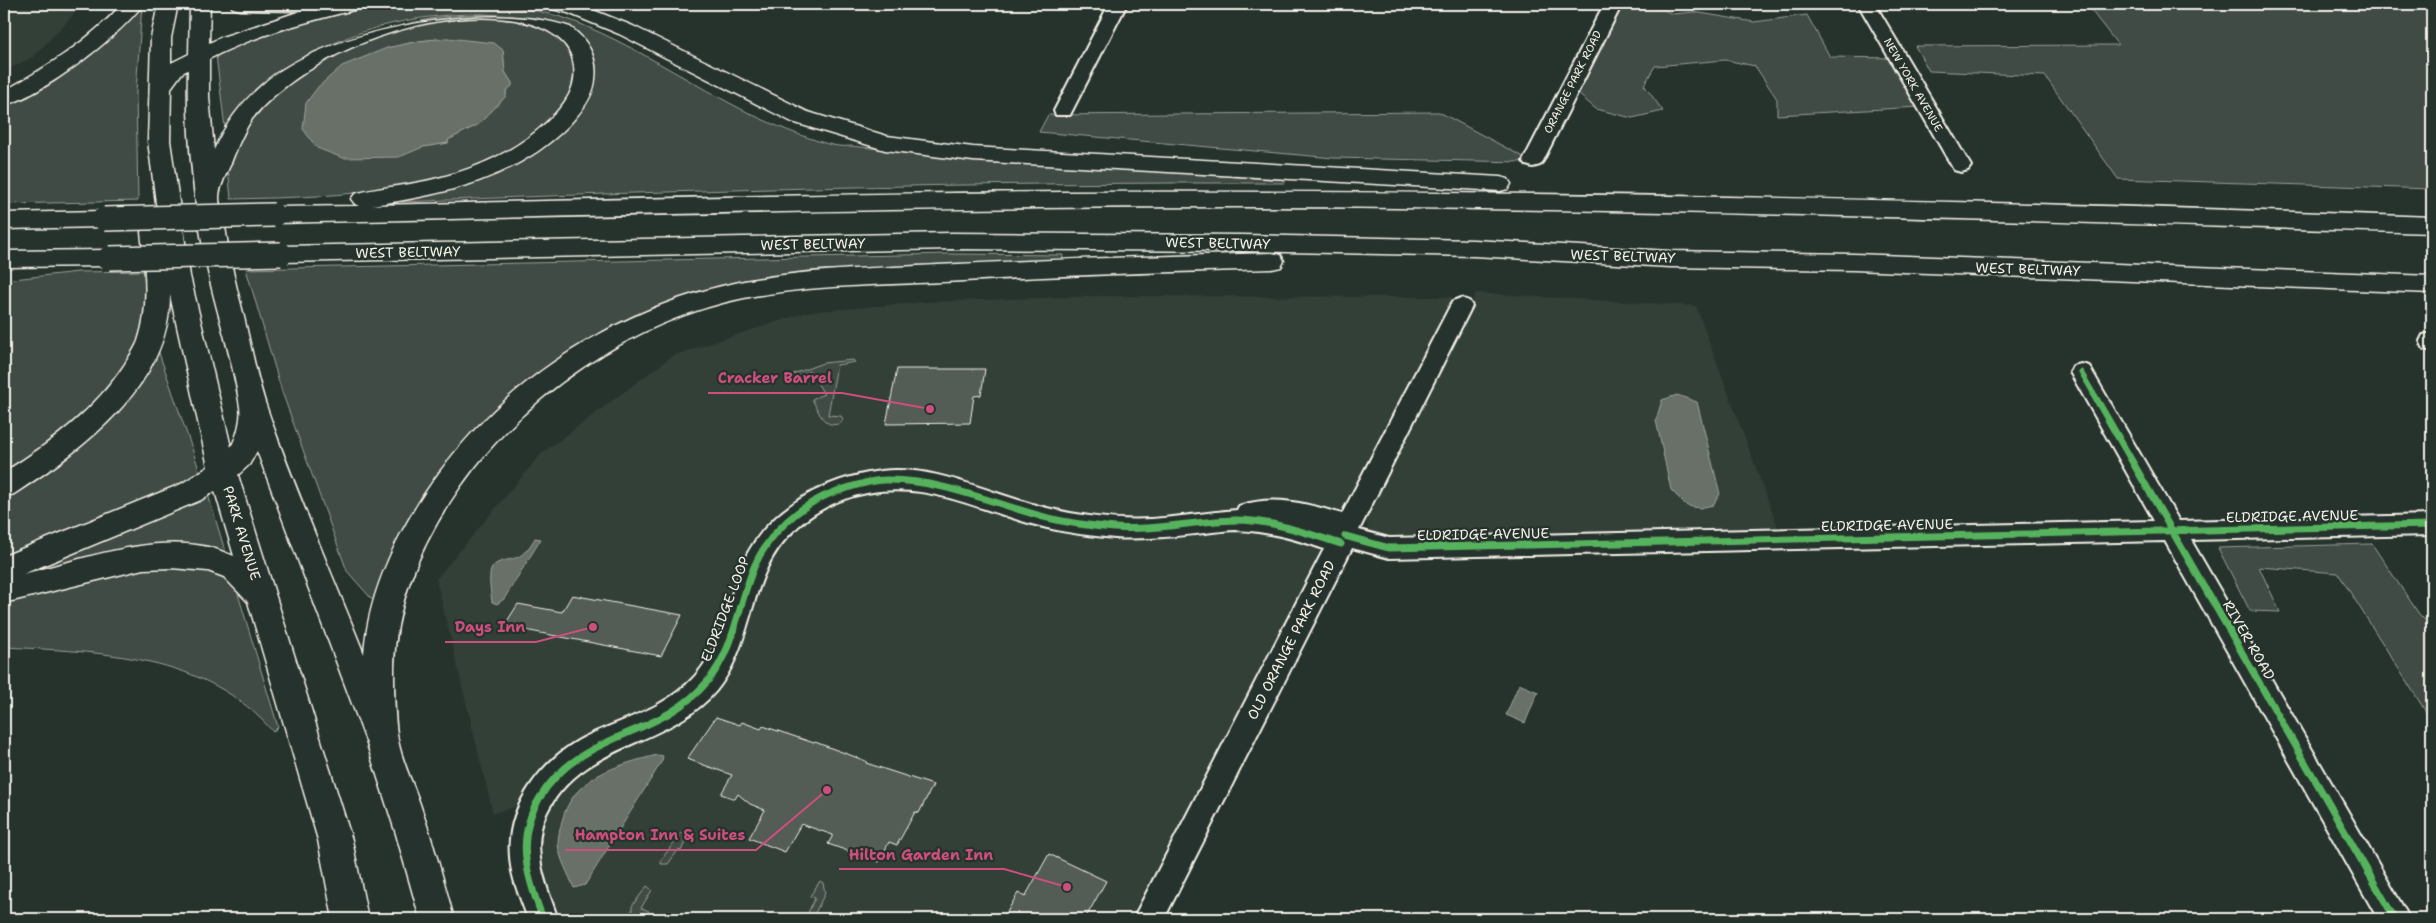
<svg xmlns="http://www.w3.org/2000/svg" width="2436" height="923" font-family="'Shantell Sans',sans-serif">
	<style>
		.built { fill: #333f39 }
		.green { fill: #414b45; stroke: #9a9e96; fill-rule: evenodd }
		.water { fill: #676f68; stroke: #9fa39b }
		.building { fill: #525c55; stroke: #f4f1e8 }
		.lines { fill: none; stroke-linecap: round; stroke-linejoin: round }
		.minor-casing { stroke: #f4f1e8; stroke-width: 4 }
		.highway-casing { stroke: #f4f1e8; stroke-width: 3 }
		.minor { fill: #26332d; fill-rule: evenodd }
		.highway { fill: #26332d; fill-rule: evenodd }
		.highway-bridge-casing { stroke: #f4f1e8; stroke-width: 26; stroke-linecap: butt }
		.highway-bridge { stroke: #26332d; stroke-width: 23 }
		.cycleway-far1-casing { stroke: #26332d; stroke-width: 8 }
		.cycleway-casing { stroke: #26332d; stroke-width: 10 }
		.cycleway-far1 { stroke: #56b35d; stroke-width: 5 }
		.cycleway { stroke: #56b35d; stroke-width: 7 }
		.labels { text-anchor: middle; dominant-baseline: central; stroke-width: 4.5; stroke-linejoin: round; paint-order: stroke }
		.far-street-label { font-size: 11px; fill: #f4f1e8; stroke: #26332d }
		.street-label { font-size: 14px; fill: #f4f1e8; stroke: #26332d }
		.leader { fill: none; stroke: #ce4e7e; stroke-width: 2 }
		.callout-dot { fill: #ce4e7e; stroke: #26332d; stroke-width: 2 }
		.callout-label { font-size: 15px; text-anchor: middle; font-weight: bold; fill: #ce4e7e; stroke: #26332d; stroke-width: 4.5; stroke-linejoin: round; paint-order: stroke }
	</style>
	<rect width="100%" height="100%" fill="#26332d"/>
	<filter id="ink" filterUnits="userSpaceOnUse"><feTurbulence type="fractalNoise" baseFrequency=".02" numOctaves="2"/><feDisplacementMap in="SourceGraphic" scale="10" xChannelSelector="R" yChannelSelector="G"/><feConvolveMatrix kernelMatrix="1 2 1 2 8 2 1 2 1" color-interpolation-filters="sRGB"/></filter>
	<g filter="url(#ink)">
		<path class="built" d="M83 5 33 57 4 72V7Z
			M1476 293 1696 306 1779 530 1384 540 1369 531 1365 518Z
			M1098 296 1452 297 1344 511 1333 513 1254 504 1199 516 1132 519 1089 516 1020 499 940 475 920 472 876 473 828 485 786 510 739 576 709 661 675 700 526 804 493 813 436 579 541 454 672 356 807 312 926 302Z
			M903 488 929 492 1043 526 1130 538 1178 537 1242 529 1289 533 1319 547 1321 556 1134 919H557L538 861 537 836 551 799 578 769 696 707 769 559 789 530 812 511 844 498Z"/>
		<path class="green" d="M138 4H142L136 92 138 201 4 204V104L126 18Z
			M390 4C451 4 515 0 573 21 653 52 722 108 803 136 819 141 834 148 851 146L1005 162 1285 180V183C990 182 695 189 401 202L403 196 479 176 582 100 572 31C499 0 374 13 306 59 296 65 288 74 280 81 262 97 244 113 227 129L225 128 216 55C272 32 329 10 390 4Z
			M1621 4H1650L1673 14 1694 12 1754 22 1807 15 1830 57 1892 58 1919 107 1777 115V99L1755 66 1725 60 1655 66 1644 85 1663 111 1632 118 1596 109 1577 93Z
			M2086 4H2430L2432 6V189L2118 179 2045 76 1929 71 1915 46 2118 45Z
			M481 14C513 16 555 21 571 52 582 73 572 98 556 114 549 121 542 129 535 135 458 195 324 197 231 199L228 168 236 137 273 91 365 37 410 23 440 17ZM447 38 503 50 505 72 512 83 506 91V96L479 124 448 140V143L423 147 387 48 419 41Z
			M1439 112 1527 159 1523 162 1334 158 1039 132 1048 115Z
			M949 254 1063 255 1062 263 701 295 511 402 377 605 347 571 282 392 246 269Z
			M146 271 151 318 117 386 20 470 4 479V280L78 272Z
			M157 347 200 472 197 478 4 562V492L30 476Z
			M853 360 855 362 837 365 828 415 841 416 843 419 841 423C824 430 819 412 812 399L824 394 810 371 796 376 793 374 823 363Z
			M207 491 278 727 273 732C207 653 98 652 4 647V575Z
			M2372 544 2419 614 2432 627V713L2426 712 2338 573 2259 567 2280 612 2250 611 2218 548Z
			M681 833H689L681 851 678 850 668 864H661V860Z
			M820 881 823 883 825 893 813 917H806L815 898 810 896Z
			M647 886 652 890 641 908 649 911 644 919H632V906Z"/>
		<path class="water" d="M447 38 494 43 503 50 505 72 512 83V86L506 91V96L479 124 448 140V143L423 147 399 157 343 158 317 148 303 129 306 103 318 87 342 66 387 48 419 41Z
			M1677 395 1697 402 1720 494 1713 505 1700 508 1687 506 1671 490 1656 420 1662 400Z
			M535 538 541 539 504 599 497 604 492 602C491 594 489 584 490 575 491 558 510 562 520 556 527 551 531 545 535 538Z
			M1519 684 1538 692 1525 723 1506 715Z
			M657 755 663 756 662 761 585 885 574 888C569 875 559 858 558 844 558 836 560 829 562 821 573 776 618 765 657 755Z"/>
		<path class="building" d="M897 369H985L981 395 974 396 970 423 886 424Z
			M572 595 682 615 661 656 504 626 518 604 562 612Z
			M716 717 740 725 742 722 761 729 763 726 814 743 815 742 866 761V763L933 785 919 813 915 812 897 845 889 842 879 862 828 844 833 835 801 824 785 852 749 838 765 810 750 804 738 794 735 799 721 794 732 775 687 759Z
			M1049 854 1106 881 1085 919H1003L1018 893 1025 897Z"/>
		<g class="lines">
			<defs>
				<path id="minor" d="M1109 4H1127L1072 111 1070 115H1056L1054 111Z
					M1604 4H1622L1543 161 1540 165 1533 167 1526 165 1523 161Z
					M1858 4H1875L1971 166 1968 170 1961 172 1954 170Z
					M1461 298 1469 301 1472 306 1359 530 1389 538 2154 521 2070 372 2073 366 2081 364 2089 366 2179 521 2432 515V535L2191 540 2410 919H2378L2165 541 1389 558 1352 548 1164 919H1133L1324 549C1296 539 1266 531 1236 530 1226 530 1215 532 1205 533 1175 536 1145 540 1115 538 1093 536 1069 533 1047 528 976 511 916 472 842 500 809 512 780 538 766 570 748 610 745 656 716 691 667 748 584 741 547 812 529 848 546 885 558 919H528C521 899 511 878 510 857 505 805 546 754 591 734 629 717 667 707 695 676 723 645 727 602 742 565 765 510 824 478 881 471 935 464 995 496 1047 508 1080 516 1118 521 1152 519 1180 517 1209 512 1237 510L1239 506C1274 494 1308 504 1342 514L1450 306 1453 301Z
					M2432 333V351L2424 349 2420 341 2423 335Z"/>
				<path id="highway" d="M122 4H143C121 35 41 97 4 105V91C47 67 89 41 122 4Z
					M158 4H178L171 38V63L189 54 190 4H210L209 43 222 37 301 11 240 10 233 8 230 4H318V7L331 4H365L362 8C309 21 257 34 209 59V97L214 150C225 124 242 102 263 84 326 28 494 0 570 27 587 39 598 57 595 79 594 96 581 112 570 124 518 178 444 195 372 205 603 200 834 193 1065 192 1521 190 1977 200 2432 217V233C2035 221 1637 208 1239 207 917 207 596 216 274 223L266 220 262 215 266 210 274 207 359 206 355 204 351 199 355 194C374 188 395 187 415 183 464 174 514 155 550 119 565 104 577 88 574 66 572 42 549 29 528 23 443 0 306 51 252 119 243 132 237 148 231 163 227 173 219 187 219 197 219 207 223 218 225 227 229 253 234 279 241 305 250 340 256 377 268 411 296 493 332 573 364 654 368 590 401 525 439 473 511 375 624 305 744 281 815 268 887 268 958 264 1063 259 1167 256 1272 253L1281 255 1284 261 1281 267 1272 269C1169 272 1067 275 964 281 891 285 816 284 744 298 632 321 525 394 460 487 423 540 395 601 394 667 394 690 394 717 398 740 402 762 413 783 420 804 433 842 444 881 454 919H420L396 834 366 741 257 451 249 465 238 475 352 840 368 919H333L318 840 248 602 224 577 208 571 171 568 143 569 4 603V556L181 484 208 467 170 295C170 386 83 449 14 494L4 497V472C50 444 95 410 125 364 129 357 135 349 138 341 150 306 145 268 141 232L145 226 153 224 159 226 148 141 151 38ZM188 70C186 140 195 214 210 281 220 323 234 365 240 407 242 418 237 437 231 447L190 276 170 141 171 88 182 73ZM215 491 234 556C226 553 217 549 208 547 149 534 80 560 23 574L201 500Z
					M545 4H578L633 26 808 112 887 136 973 147 1500 177 1508 179 1511 184 1508 189 1500 191 973 161 885 150 792 122 619 34 568 13 548 8Z
					M104 211 112 214 116 219 112 224 104 227 4 229V213Z
					M952 233 1243 235 1474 240 1670 251 1854 254 2432 276V293L1854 270 1670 267 1474 256 1243 251 952 249 281 262 273 260 269 254 273 248 281 246Z
					M109 250 118 252 121 258 118 264 109 266 4 267V251Z"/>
			</defs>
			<use href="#minor" class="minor-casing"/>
			<use href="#highway" class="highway-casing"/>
			<use href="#minor" class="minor"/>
			<use href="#highway" class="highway"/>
			<defs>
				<path id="highway-bridge" d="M104 219 274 215
					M109 258 281 254"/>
			</defs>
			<use href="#highway-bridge" class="highway-bridge-casing"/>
			<use href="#highway-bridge" class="highway-bridge"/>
			<defs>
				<path id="cycleway-far1" d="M2081 372 2095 396"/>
				<path id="cycleway" d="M2094 395 2395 919
					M1345 536 1389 548 2432 525
					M543 919C528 878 514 840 539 799 580 730 658 740 707 682 735 649 738 605 754 567 769 532 802 503 837 491 851 487 870 480 885 480 940 479 992 503 1044 517 1067 523 1091 526 1115 528 1155 531 1194 521 1235 520 1271 520 1307 533 1341 544"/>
			</defs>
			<use href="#cycleway-far1" class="cycleway-far1-casing"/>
			<use href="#cycleway" class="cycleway-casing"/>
			<use href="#cycleway-far1" class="cycleway-far1"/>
			<use href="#cycleway" class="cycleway"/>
		</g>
	</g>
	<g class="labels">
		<g class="far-street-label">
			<text transform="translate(1573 82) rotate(-63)">ORANGE PARK ROAD</text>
			<text transform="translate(1913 85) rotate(60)">NEW YORK AVENUE</text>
		</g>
		<g class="street-label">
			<text transform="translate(1218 243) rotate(1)">WEST BELTWAY</text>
			<text transform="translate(813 244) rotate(-1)">WEST BELTWAY</text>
			<text transform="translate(408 252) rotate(-1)">WEST BELTWAY</text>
			<text transform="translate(1623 256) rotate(2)">WEST BELTWAY</text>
			<text transform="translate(2028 269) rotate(2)">WEST BELTWAY</text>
			<text transform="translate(2292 516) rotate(-1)">ELDRIDGE AVENUE</text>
			<text transform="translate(1887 525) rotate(-1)">ELDRIDGE AVENUE</text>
			<text transform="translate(242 533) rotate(73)">PARK AVENUE</text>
			<text transform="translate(1483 534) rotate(-1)">ELDRIDGE AVENUE</text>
			<text transform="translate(725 609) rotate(-69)">ELDRIDGE LOOP</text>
			<text transform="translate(1291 640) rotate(-63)">OLD ORANGE PARK ROAD</text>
			<text transform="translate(2249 640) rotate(60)">RIVER ROAD</text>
		</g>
	</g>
	<path class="leader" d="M930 409L842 393H708M593 627L536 642H445M827 790L756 850H565M1067 887L1004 869H839"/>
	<g class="callout-dot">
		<circle cx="930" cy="409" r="5"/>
		<circle cx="593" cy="627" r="5"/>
		<circle cx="827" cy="790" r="5"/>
		<circle cx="1067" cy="887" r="5"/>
	</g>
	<g class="callout-label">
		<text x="775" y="383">Cracker Barrel</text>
		<text x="490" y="632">Days Inn</text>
		<text x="660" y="840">Hampton Inn &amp; Suites</text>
		<text x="921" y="860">Hilton Garden Inn</text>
	</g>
	<rect width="2436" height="923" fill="none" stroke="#26332d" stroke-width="20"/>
	<rect x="10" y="10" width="2416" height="903" fill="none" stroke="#f4f1e8" stroke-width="2" filter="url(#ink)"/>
</svg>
